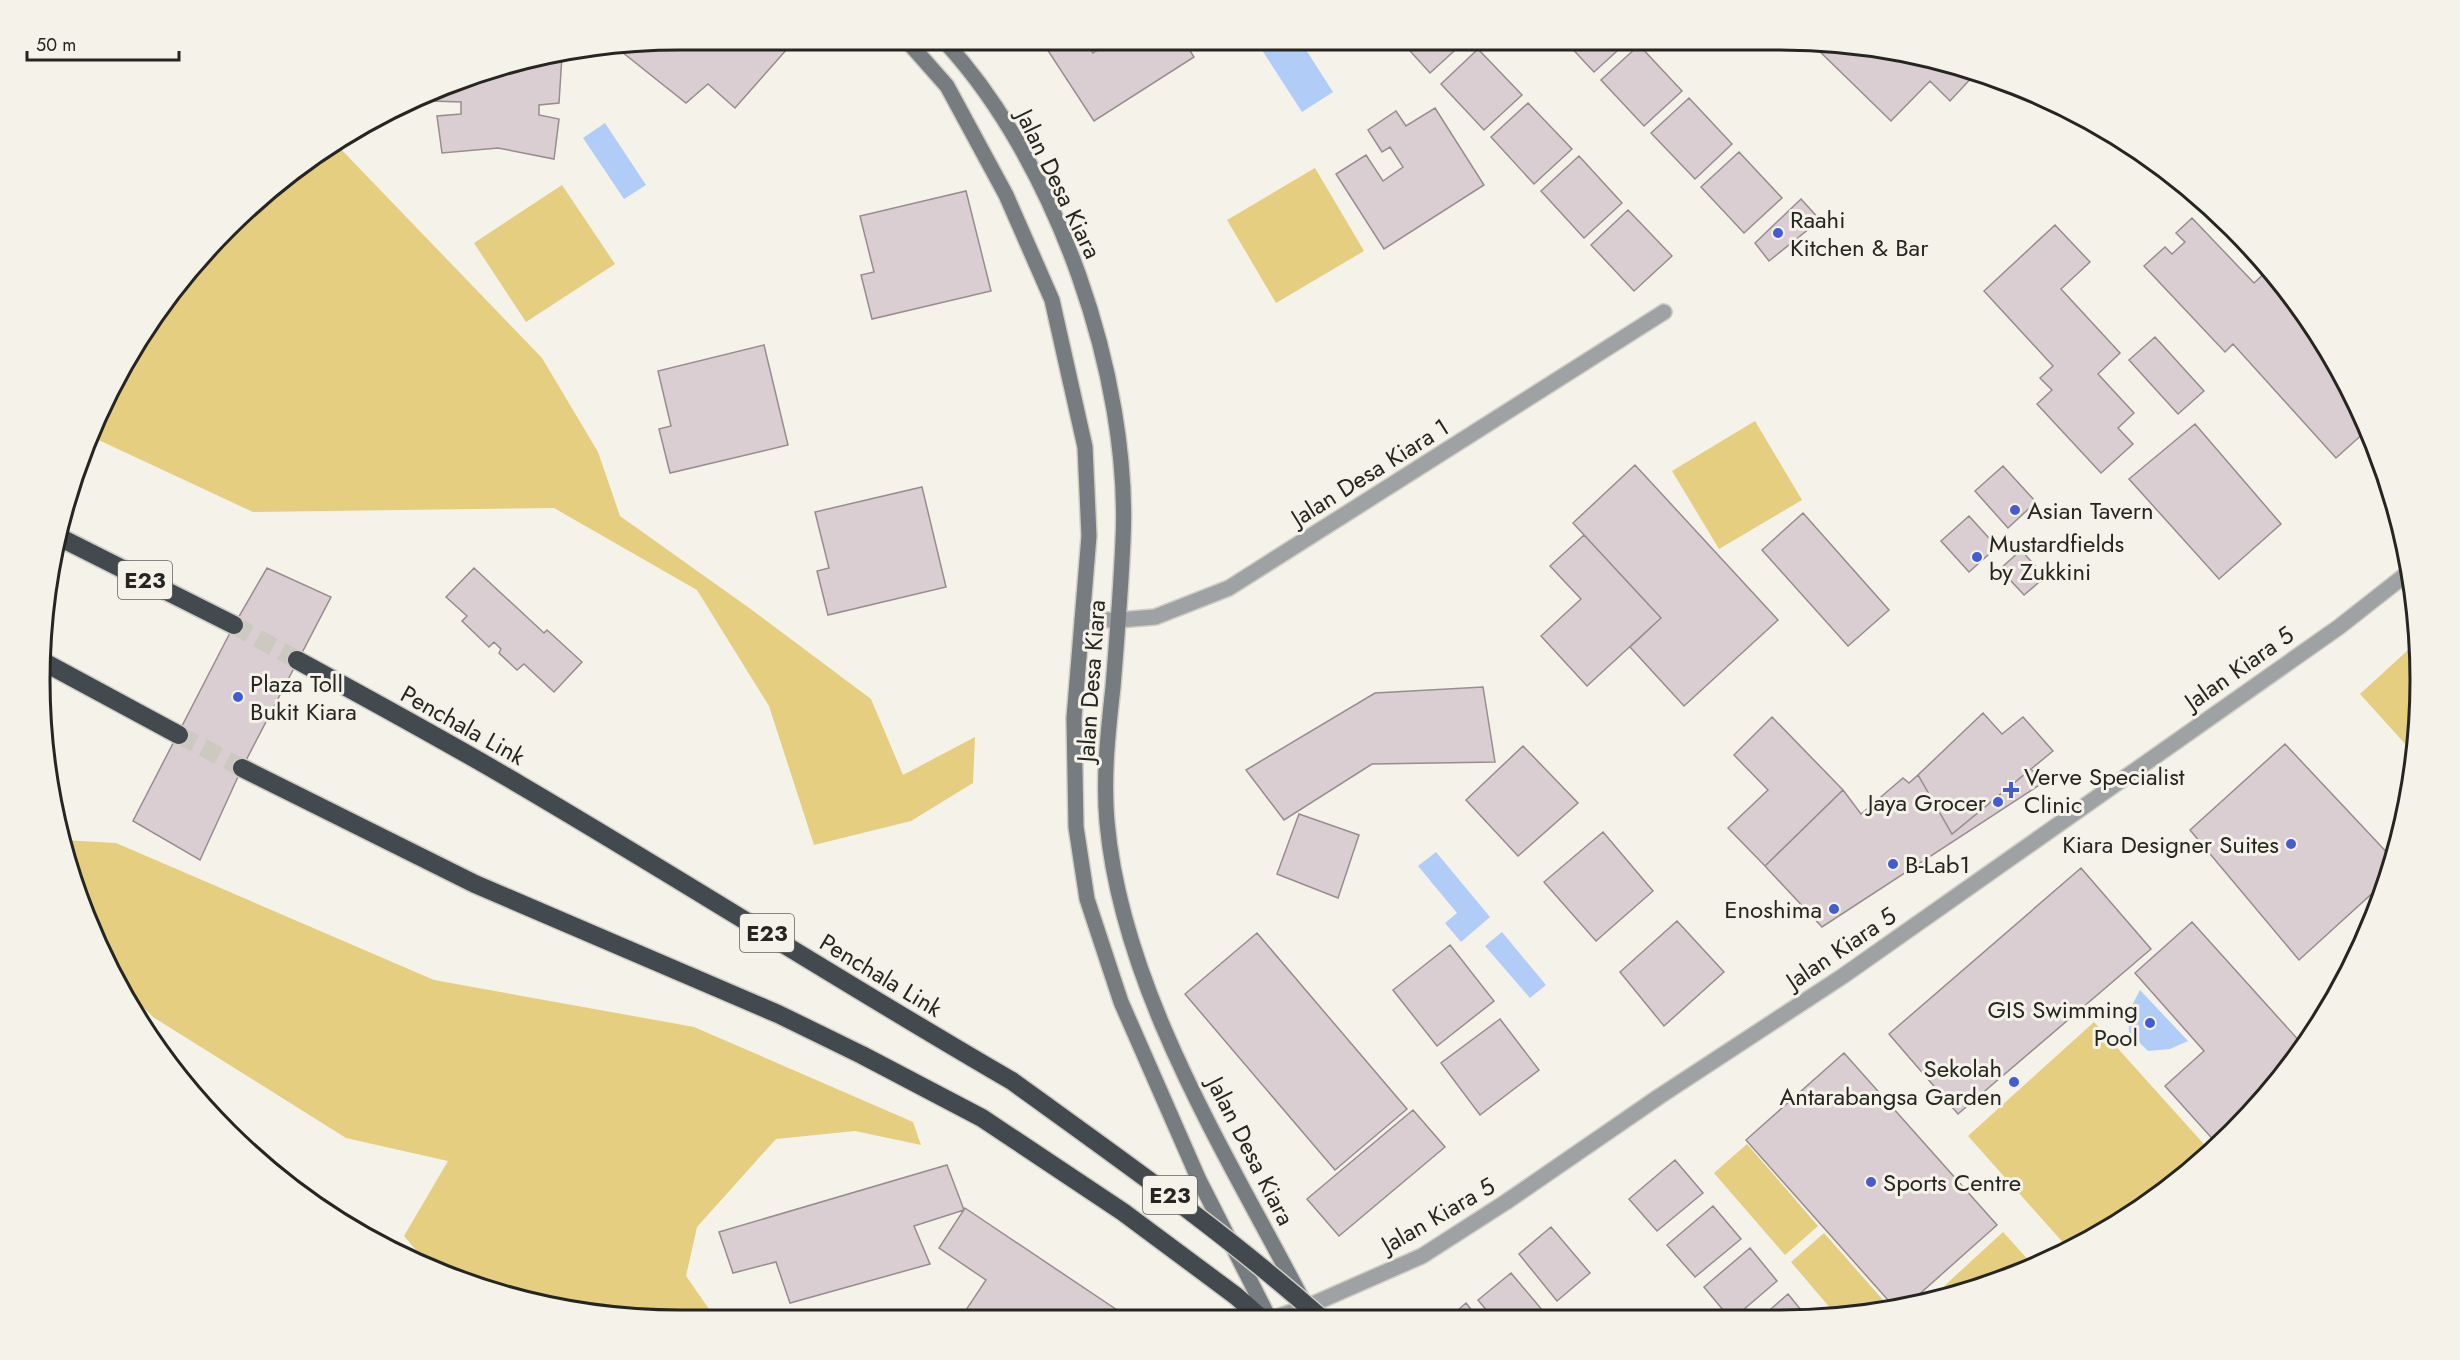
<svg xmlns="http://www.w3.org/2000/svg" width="2460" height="1360" font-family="Jost,sans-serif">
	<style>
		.green { fill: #e5ce7f }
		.water { fill: #b2ccf8 }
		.building { fill: #daced2; stroke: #978c8f; stroke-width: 1.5 }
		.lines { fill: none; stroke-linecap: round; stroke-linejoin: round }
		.highway-tunnel { stroke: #ccc9c1; stroke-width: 18; stroke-dasharray: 18 9; stroke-linecap: butt }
		.street-casing { stroke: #d0cdc5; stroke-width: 18 }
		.secondary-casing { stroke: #d0cdc5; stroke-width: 18 }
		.highway-casing { stroke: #d0cdc5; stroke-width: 21 }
		.street { stroke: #9ea2a5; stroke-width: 15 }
		.secondary { stroke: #767c80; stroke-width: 15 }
		.highway { stroke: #424a4f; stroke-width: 18 }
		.highway-bridge-casing { stroke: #d0cdc5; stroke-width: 21; stroke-linecap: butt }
		.highway-bridge { stroke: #424a4f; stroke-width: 18 }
		.poi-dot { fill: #435dd0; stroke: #f5f2e9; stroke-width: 2 }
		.labels { text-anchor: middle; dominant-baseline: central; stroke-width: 6; stroke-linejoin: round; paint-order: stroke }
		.shield { fill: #f5f2e9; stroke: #64625d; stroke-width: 1.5 }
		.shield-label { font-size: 22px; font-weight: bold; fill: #262521 }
		.street-label { font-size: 24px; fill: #262521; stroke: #f5f2e9 }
		.poi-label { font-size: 24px; fill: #262521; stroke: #f5f2e9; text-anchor: start }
		.rim { fill: none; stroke: #262521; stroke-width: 3 }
	</style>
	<rect width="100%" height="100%" fill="#f5f2e9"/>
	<path class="green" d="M335 143 542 358 598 452 620 516 752 610 871 699 903 775 975 737 973 783 911 821 814 845 769 706 697 590 554 508 253 512 90 436 105 397 147 324 226 227 290 171Z
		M1315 168 1364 251 1276 303 1227 220Z
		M562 185 615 264 526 322 474 243Z
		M1755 421 1802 500 1719 549 1672 471Z
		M2420 639 2416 756 2360 694Z
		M62 840 116 843 434 980 694 1027 913 1122 921 1145 855 1131 776 1139 697 1227 686 1276 716 1319 638 1320 474 1287 431 1268 404 1236 448 1161 346 1138 153 1017 113 976 106 962 114 954 88 925Z
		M2094 1022 2211 1152 2136 1213 2067 1247 1968 1136Z
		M1747 1144 1818 1226 1785 1255 1714 1173Z
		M2003 1232 2032 1264 1986 1287 1929 1300Z
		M1824 1233 1891 1309 1863 1316H1837L1791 1262Z"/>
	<path class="water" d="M1268 42H1301L1333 92 1302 112 1260 47Z
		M605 123 646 185 624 199 583 138Z
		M1436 852 1490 917 1461 942 1445 923 1457 913 1418 866Z
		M1502 932 1546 985 1530 998 1485 946Z
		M2140 990 2188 1041 2170 1049 2148 1051 2129 1032 2128 1013Z"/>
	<path class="building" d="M1808 40H1822L1971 70 1975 74 1950 101 1930 81 1891 121Z
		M1565 41H1628L1594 72Z
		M1402 42H1464L1430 73Z
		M1050 43H1086L1093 53 1108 43H1185L1194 57 1094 121 1045 46Z
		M612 44H782L787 49 735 108 708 84 686 103Z
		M1639 45 1682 91 1644 126 1601 80Z
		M1478 49 1522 95 1484 130 1441 84Z
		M553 55H562L559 103 539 105V115L559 119 554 159 498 148 442 153 437 116 461 114V102L432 101V90L474 73Z
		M1689 98 1732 144 1695 179 1651 133Z
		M1528 103 1572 149 1534 184 1491 137Z
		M1435 108 1484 185 1384 249 1336 174 1366 155 1383 181 1403 167 1390 147 1382 152 1368 130 1396 111 1406 126Z
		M1739 152 1782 198 1744 233 1701 187Z
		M1579 156 1622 203 1584 238 1541 191Z
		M966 191 991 291 872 319 861 275 874 272 860 216Z
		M1801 199 1820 220 1769 261 1755 243Z
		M1628 210 1672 256 1634 291 1591 245Z
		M2192 218 2254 283 2269 269 2289 290 2355 397 2362 416 2357 421 2366 431 2336 458 2233 344 2225 352 2144 266 2165 247 2172 254 2185 242 2176 233Z
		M2055 225 2090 262 2061 289 2120 353 2098 374 2134 413 2118 428 2133 444 2101 473 2037 404 2052 390 2040 378 2053 366 1984 291Z
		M2155 337 2204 391 2178 414 2129 360Z
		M764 345 788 445 670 473 659 429 671 426 658 371Z
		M2195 424 2281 524 2219 579 2129 479Z
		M1635 465 1778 620 1684 706 1630 647 1661 618 1573 523Z
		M2003 466 2036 502 2008 528 1975 491Z
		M922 487 946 587 828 615 817 571 829 568 815 512Z
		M1803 513 1889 610 1848 646 1762 550Z
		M1969 516 1997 547 1969 572 1941 541Z
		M1584 535 1661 618 1587 686 1541 636 1581 599 1550 566Z
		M2021 550 2045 577 2024 595 2000 569Z
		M267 568 331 597 242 768 200 860 133 821 234 625Z
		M474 568 544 633 547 630 582 662 554 692 524 664 517 670 499 653 501 649 494 642 489 647 462 621 467 616 446 597Z
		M1483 687 1495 762 1372 764 1284 820 1246 770 1375 693Z
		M1983 713 2002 734 2023 717 2053 751 1952 834 1918 775Z
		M1772 717 1843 790 1765 866 1728 828 1768 790 1734 755Z
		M2285 744 2393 859 2389 878 2299 960 2190 830Z
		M1523 746 1578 803 1518 856 1466 800Z
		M2031 769 2044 782 1822 927 1765 866 1843 790 1861 814 1903 778 1909 783 1918 775 1952 834Z
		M1299 814 1359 835 1338 898 1277 874Z
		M1603 832 1653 891 1596 941 1544 882Z
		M2081 868 2151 949 1958 1114 1889 1034Z
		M1677 921 1724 972 1664 1026 1620 972Z
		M2192 922 2302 1044 2233 1133 2218 1145 2165 1086 2204 1051 2135 973Z
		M1257 933 1407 1109 1335 1170 1185 994Z
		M1450 945 1494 1001 1437 1046 1393 990Z
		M1500 1019 1539 1070 1480 1115 1441 1063Z
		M1844 1053 1997 1225 1906 1306 1895 1308 1746 1140Z
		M1413 1110 1445 1147 1339 1236 1307 1199Z
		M1675 1160 1703 1193 1657 1231 1629 1199Z
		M947 1165 964 1210 914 1226 930 1264 790 1303 776 1262 733 1273 719 1232Z
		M1713 1206 1741 1239 1695 1277 1667 1245Z
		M965 1208 1129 1318 966 1319 962 1316 986 1280 939 1248Z
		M1551 1227 1590 1273 1557 1301 1519 1254Z
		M1750 1248 1777 1281 1736 1316H1728L1704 1287Z
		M1511 1273 1548 1317H1492L1478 1300Z
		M1788 1294 1806 1316H1763Z
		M1466 1303 1477 1317H1450Z"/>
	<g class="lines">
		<path class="highway-tunnel" d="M234 625 297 660
			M179 735 242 768"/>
		<defs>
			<path id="street" d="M1082 620H1119L1155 617 1229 588 1664 312
				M1273 1318 1306 1307 1422 1256 1506 1202 1660 1096 1843 976 2339 627 2409 572"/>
			<path id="secondary" d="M909 43 947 86 1006 195 1052 300 1085 447 1089 536 1074 718 1076 827 1087 899 1121 1002 1199 1180 1269 1318
				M946 43C1056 163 1131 377 1123 540 1121 589 1117 638 1113 687 1108 732 1103 777 1107 822 1122 989 1226 1153 1302 1299"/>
			<path id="highway" d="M57 536 234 625
				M297 660C372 701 448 742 522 786 687 883 848 986 1012 1081
				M42 661 179 735
				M242 768 475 884 778 1014 862 1055 982 1118 1123 1212 1236 1296 1261 1318"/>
		</defs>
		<use href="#street" class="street-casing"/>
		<use href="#secondary" class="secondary-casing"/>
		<use href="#highway" class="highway-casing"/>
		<use href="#street" class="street"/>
		<use href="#secondary" class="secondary"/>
		<use href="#highway" class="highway"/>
		<defs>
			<path id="highway-bridge" d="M1012 1081C1117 1157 1223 1231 1320 1317"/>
		</defs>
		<use href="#highway-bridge" class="highway-bridge-casing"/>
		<use href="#highway-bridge" class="highway-bridge"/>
	</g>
	<g class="poi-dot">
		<circle cx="1778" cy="233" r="6"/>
		<circle cx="2015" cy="510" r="6"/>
		<circle cx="1977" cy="557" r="6"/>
		<circle cx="238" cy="697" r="6"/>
		<path d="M2008 781h6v6h6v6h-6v6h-6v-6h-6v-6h6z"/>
		<circle cx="1998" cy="802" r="6"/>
		<circle cx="2291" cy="844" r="6"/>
		<circle cx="1893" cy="864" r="6"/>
		<circle cx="1834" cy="909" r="6"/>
		<circle cx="2150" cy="1023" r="6"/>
		<circle cx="2014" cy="1082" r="6"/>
		<circle cx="1871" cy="1182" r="6"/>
	</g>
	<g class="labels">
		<g class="shield">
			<rect x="118" y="561" width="54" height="38" rx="4.5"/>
			<rect x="740" y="914" width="54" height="38" rx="4.5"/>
			<rect x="1143" y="1176" width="54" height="38" rx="4.5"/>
		</g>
		<g class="shield-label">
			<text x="145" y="580">E23</text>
			<text x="767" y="933">E23</text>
			<text x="1170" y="1195">E23</text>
		</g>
		<g class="street-label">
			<text transform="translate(1059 184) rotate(64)">Jalan Desa Kiara</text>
			<text transform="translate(1370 472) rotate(-32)">Jalan Desa Kiara 1</text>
			<text transform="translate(2239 668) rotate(-35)">Jalan Kiara 5</text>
			<text transform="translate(1091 681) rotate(-86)">Jalan Desa Kiara</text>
			<text transform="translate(463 725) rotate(29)">Penchala Link</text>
			<text transform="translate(1841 948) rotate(-34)">Jalan Kiara 5</text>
			<text transform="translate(881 975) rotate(31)">Penchala Link</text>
			<text transform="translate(1251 1151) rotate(63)">Jalan Desa Kiara</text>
			<text transform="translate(1438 1215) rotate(-30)">Jalan Kiara 5</text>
		</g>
		<g class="poi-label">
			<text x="1790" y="219">Raahi<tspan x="1790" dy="28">Kitchen &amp; Bar</tspan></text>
			<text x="2027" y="510">Asian Tavern</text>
			<text x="1989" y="543">Mustardfields<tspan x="1989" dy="28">by Zukkini</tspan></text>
			<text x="250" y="683">Plaza Toll<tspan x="250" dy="28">Bukit Kiara</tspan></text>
			<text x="2024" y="776">Verve Specialist<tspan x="2024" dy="28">Clinic</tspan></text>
			<text x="1986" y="802" text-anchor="end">Jaya Grocer</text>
			<text x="2279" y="844" text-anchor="end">Kiara Designer Suites</text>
			<text x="1905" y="864">B-Lab1</text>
			<text x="1822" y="909" text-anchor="end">Enoshima</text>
			<text x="2138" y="1009" text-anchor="end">GIS Swimming<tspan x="2138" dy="28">Pool</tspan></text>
			<text x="2002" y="1068" text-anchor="end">Sekolah<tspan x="2002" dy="28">Antarabangsa Garden</tspan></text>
			<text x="1883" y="1182">Sports Centre</text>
		</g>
	</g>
	<path d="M0 0H2460V1360H0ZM680 50H1780A630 630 0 0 1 2410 680V680A630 630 0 0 1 1780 1310H680A630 630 0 0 1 50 680V680A630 630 0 0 1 680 50Z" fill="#f5f2e9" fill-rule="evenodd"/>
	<path class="rim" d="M680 50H1780A630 630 0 0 1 2410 680V680A630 630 0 0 1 1780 1310H680A630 630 0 0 1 50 680V680A630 630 0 0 1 680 50Z"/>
	<path d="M27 51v9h152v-9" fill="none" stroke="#262521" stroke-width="3"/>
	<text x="36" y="51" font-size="18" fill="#262521" stroke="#f5f2e9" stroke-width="4.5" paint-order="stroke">50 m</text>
</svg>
